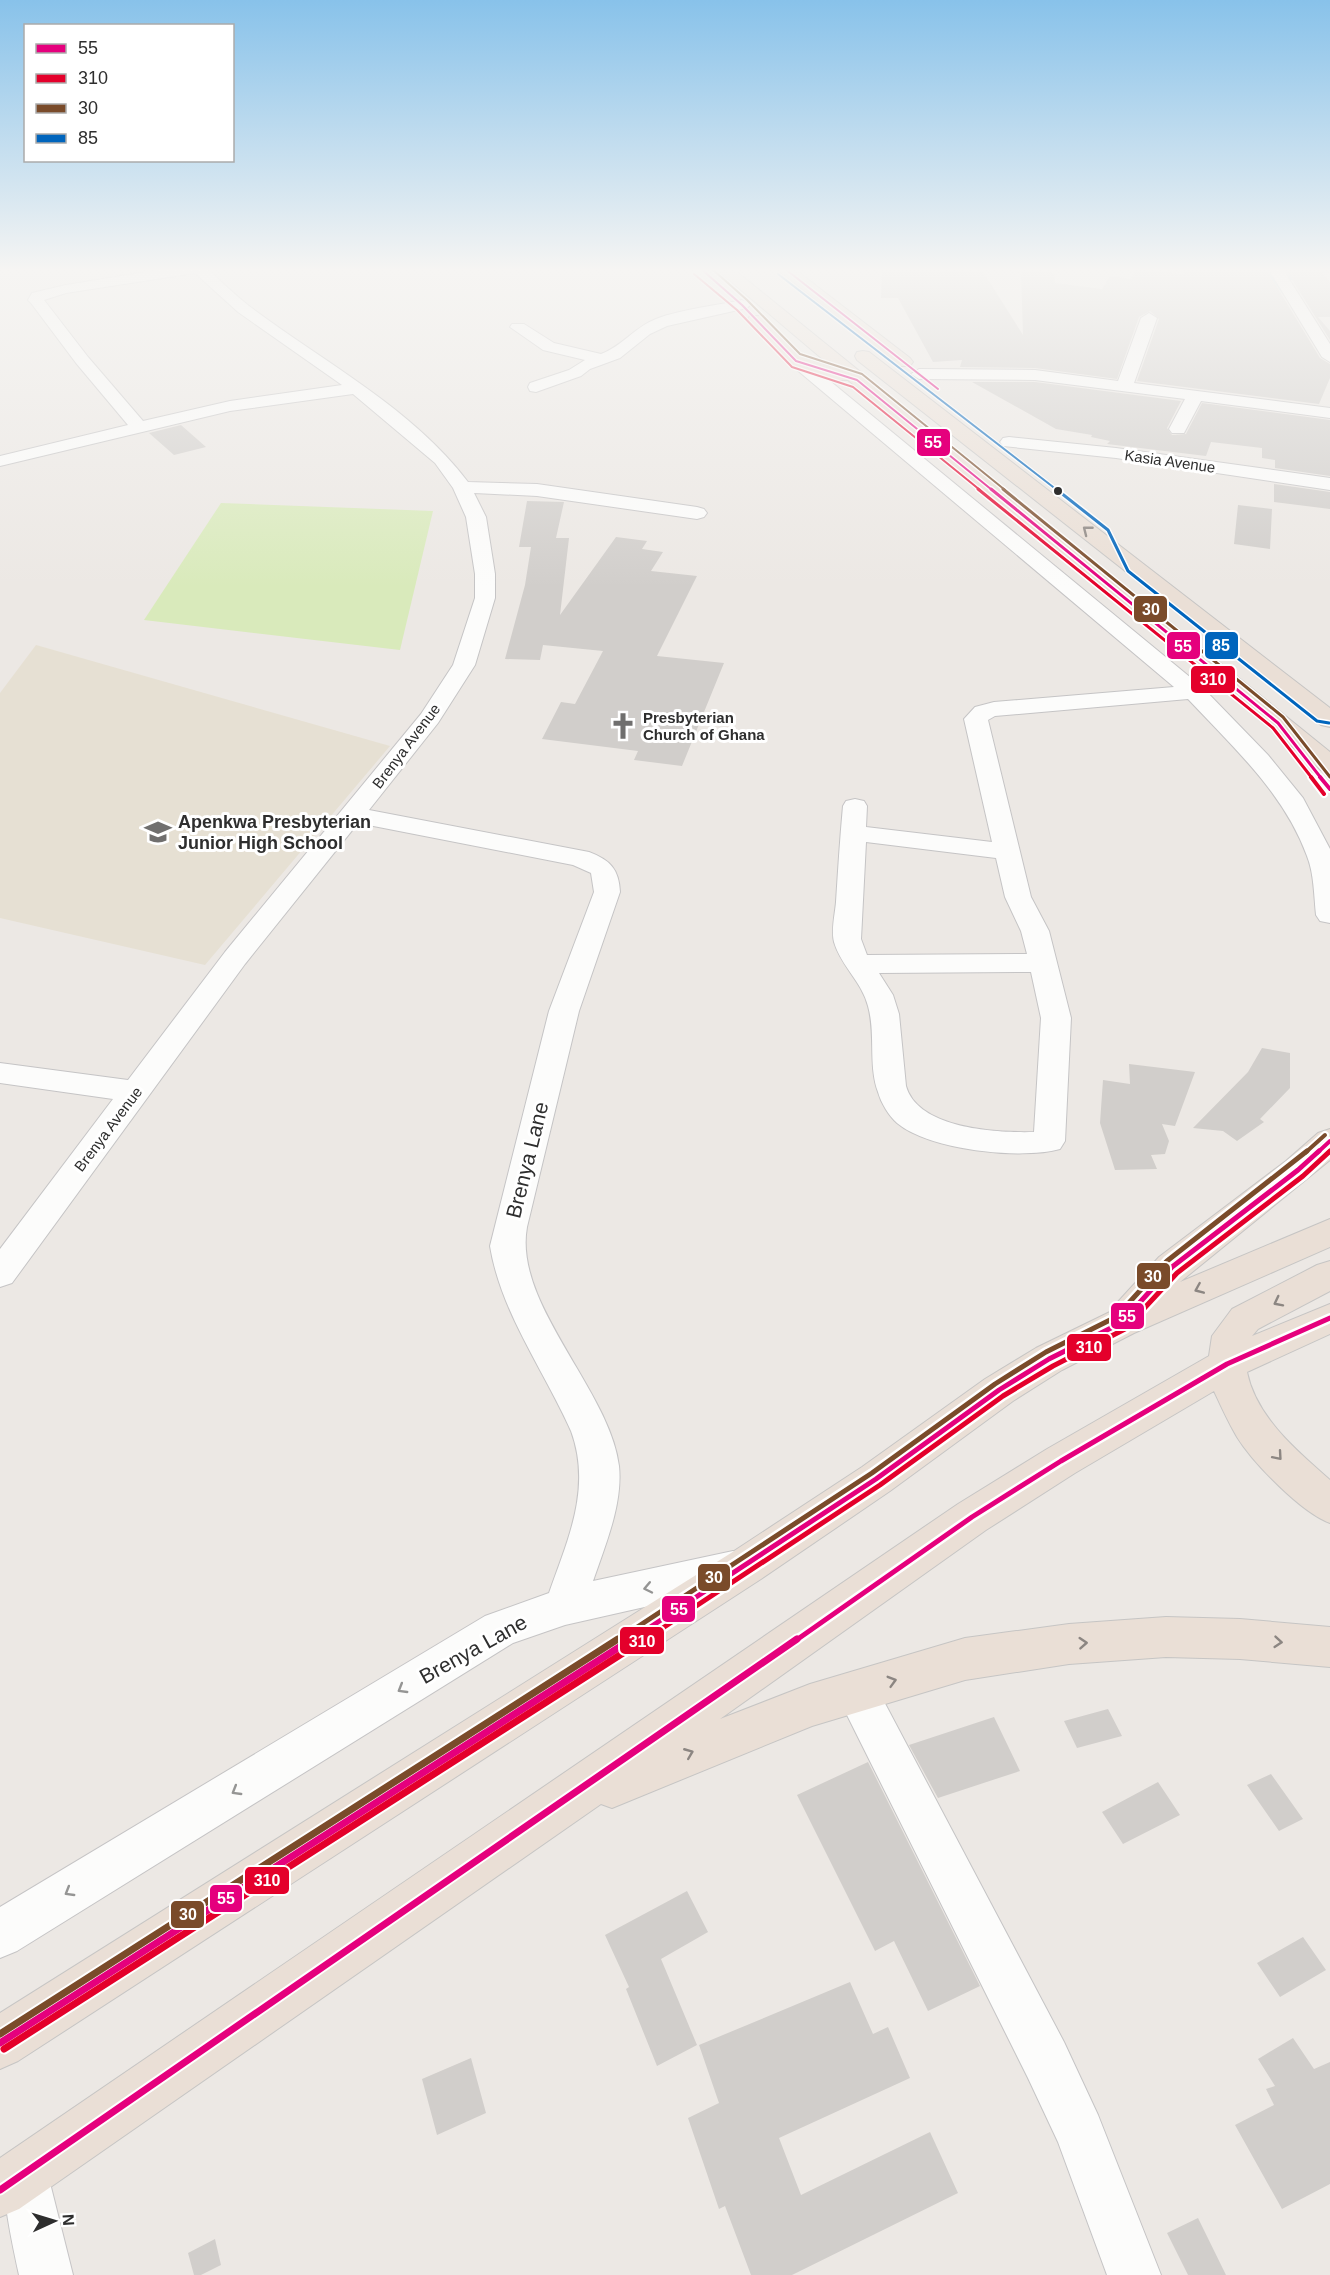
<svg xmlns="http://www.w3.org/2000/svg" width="1330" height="2275" font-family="Arial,sans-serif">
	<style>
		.education { fill: #e6e0d3 }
		.pitch { fill: #d9eabb }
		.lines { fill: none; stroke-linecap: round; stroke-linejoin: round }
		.stream { stroke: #99d6ec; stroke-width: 4.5 }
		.building { fill: #d1cecb }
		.minor-casing { stroke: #c5c4c5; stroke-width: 2 }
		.highway-casing { stroke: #c6c5c4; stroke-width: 2 }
		.minor { fill: #fcfcfb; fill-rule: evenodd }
		.highway { fill: #eadfd6; fill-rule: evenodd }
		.bus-1-far4-casing { stroke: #fff; stroke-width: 4.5 }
		.bus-1-far3-casing { stroke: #fff; stroke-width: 6 }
		.bus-1-far2-casing { stroke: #fff; stroke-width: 8 }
		.bus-1-far1-casing { stroke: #fff; stroke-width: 10 }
		.bus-1-casing { stroke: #fff; stroke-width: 11 }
		.bus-2-far4-casing { stroke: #fff; stroke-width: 4.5 }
		.bus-2-far3-casing { stroke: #fff; stroke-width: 6 }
		.bus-2-far2-casing { stroke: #fff; stroke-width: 8 }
		.bus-2-far1-casing { stroke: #fff; stroke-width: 10 }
		.bus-2-casing { stroke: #fff; stroke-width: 11 }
		.bus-3-far4-casing { stroke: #fff; stroke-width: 4.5 }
		.bus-3-far3-casing { stroke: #fff; stroke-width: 6 }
		.bus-3-far2-casing { stroke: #fff; stroke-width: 8 }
		.bus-3-far1-casing { stroke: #fff; stroke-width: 10 }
		.bus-3-casing { stroke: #fff; stroke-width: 11 }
		.bus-4-far1-casing { stroke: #fff; stroke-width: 4.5 }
		.bus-4-casing { stroke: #fff; stroke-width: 6 }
		.bus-1-far4 { stroke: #e5007d; stroke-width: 2 }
		.bus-1-far3 { stroke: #e5007d; stroke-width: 3 }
		.bus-1-far2 { stroke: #e5007d; stroke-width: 4 }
		.bus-1-far1 { stroke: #e5007d; stroke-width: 5 }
		.bus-1 { stroke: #e5007d; stroke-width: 7 }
		.bus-2-far4 { stroke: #e4002b; stroke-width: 2 }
		.bus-2-far3 { stroke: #e4002b; stroke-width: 3 }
		.bus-2-far2 { stroke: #e4002b; stroke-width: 4 }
		.bus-2-far1 { stroke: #e4002b; stroke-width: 5 }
		.bus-2 { stroke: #e4002b; stroke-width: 7 }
		.bus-3-far4 { stroke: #7a4b2a; stroke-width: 2 }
		.bus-3-far3 { stroke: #7a4b2a; stroke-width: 3 }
		.bus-3-far2 { stroke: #7a4b2a; stroke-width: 4 }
		.bus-3-far1 { stroke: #7a4b2a; stroke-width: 5 }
		.bus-3 { stroke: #7a4b2a; stroke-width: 7 }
		.bus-4-far1 { stroke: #0065bd; stroke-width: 2 }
		.bus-4 { stroke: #0065bd; stroke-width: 3 }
		.oneway { stroke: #8c8682 }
		.oneway2 { stroke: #959594 }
		.bus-dot { fill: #2e2e2e; stroke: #fff; stroke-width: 2 }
		.labels { text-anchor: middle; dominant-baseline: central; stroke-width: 6; stroke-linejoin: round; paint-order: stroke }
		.far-street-label { font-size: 15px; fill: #2e2e2e; stroke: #fff }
		.far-poi-label { font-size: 15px; font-weight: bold; fill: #2e2e2e; stroke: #fff; text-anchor: start }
		.poi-label { font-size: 18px; font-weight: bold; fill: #2e2e2e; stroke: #fff; text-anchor: start }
		.near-street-label { font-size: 21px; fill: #2e2e2e; stroke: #fff }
		.line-badge { stroke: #fff; stroke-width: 2 }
		.badge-label { font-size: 16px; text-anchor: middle; font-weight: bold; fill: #fff }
	</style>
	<rect width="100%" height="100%" fill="#ece8e4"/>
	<path class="education" d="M36 645 390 746 205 965 0 918V693Z"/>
	<path class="pitch" d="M221 503 433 511 400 650 144 620Z"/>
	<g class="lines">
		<path class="stream" d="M1247 268 1267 269 1284 292
			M1292 278 1288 270H1330"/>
	</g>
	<path class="building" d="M882 268H939L940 271 982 270 1023 335 1021 271 1054 273 1055 283 1102 289 1110 276 1131 279 1136 269 1185 274 1182 268 1266 269 1320 358 1330 364V378L1319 404 1137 381 1159 319 1150 311 1139 317 1117 379 1035 368 960 367 962 360 933 362 898 298H881Z
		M1286 270H1321L1330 282V317H1318L1330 331V340Z
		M972 382H1035L1181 401 1167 428 1172 435 1186 434 1202 403 1330 420V476L1275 468V460L1262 458V448L1211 442 1206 456 1107 444 1110 441 1091 437 1092 435 1056 429Z
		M181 425 206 447 174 455 149 433Z
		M1274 484 1330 492V509L1274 502Z
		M527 501 564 502 556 538H569L560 615 616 537 647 541 642 549 663 552 651 571 697 576 657 656 724 663 682 766 634 760 638 751 542 739 561 702 575 704 603 651 543 645 540 660 505 659 525 585 531 547H519Z
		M1238 505 1272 509 1270 549 1234 544Z
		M1262 1048 1290 1053V1088L1260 1119 1264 1122 1237 1141 1223 1131 1193 1128 1248 1072Z
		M1129 1064 1195 1072 1175 1126 1162 1124 1169 1141 1165 1154 1151 1155 1157 1169 1115 1170 1100 1123 1103 1080 1130 1084Z
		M1108 1709 1122 1736 1077 1748 1064 1721Z
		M994 1717 1020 1771 938 1798 909 1745Z
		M868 1762 980 1986 928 2011 894 1941 875 1951 797 1795Z
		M1271 1774 1303 1819 1279 1831 1247 1785Z
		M1158 1782 1180 1815 1123 1844 1102 1812Z
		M687 1891 708 1932 661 1959 697 2045 657 2066 626 1989 629 1987 605 1935Z
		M1303 1937 1326 1970 1280 1997 1257 1963Z
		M850 1982 873 2034 888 2027 910 2078 779 2138 801 2195 930 2132 958 2193 792 2275H751L725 2206 719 2209 688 2118 719 2103 699 2045Z
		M1293 2038 1314 2069 1330 2062V2184L1282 2209 1235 2125 1274 2105 1266 2089 1275 2086 1258 2059Z
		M471 2058 486 2113 437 2135 422 2079Z
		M1198 2218 1226 2275H1188L1167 2233Z
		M215 2239 221 2265 201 2275H194L188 2253Z"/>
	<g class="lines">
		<defs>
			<path id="minor" d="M171 268H209L208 270C222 282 235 295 249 306 323 362 411 407 468 482L537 484 697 507 704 509 707 513 704 517 697 519 537 496 474 493 486 517 495 574V598L475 665 438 723 369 810 589 852C610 860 619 869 620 892L579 1011 527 1227C513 1304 610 1390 619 1466 623 1504 605 1546 593 1581L733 1551 747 1556 753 1569 747 1582 733 1587 565 1625 513 1643 17 1951 0 1958V1907L485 1616 549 1593C568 1539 592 1488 571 1431 544 1370 501 1313 490 1246L549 1011 594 892 591 873 573 865 358 823 245 964 12 1283 0 1287V1249L113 1099 0 1083V1063L128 1080 225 952 421 714 453 665 475 598V574L466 517 453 488 435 463 353 394 230 411 0 466V456L128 425 76 363 31 303 28 300 32 293 66 285ZM195 273 238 312 342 385 230 401 143 421 88 357 44 300 66 293Z
				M1268 268H1282L1330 344V362L1322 357Z
				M742 300 747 302 750 305 747 308 667 326 650 334 620 358 590 369 581 376 536 392 530 391 528 387 530 383 569 370 585 360 543 350 510 327 512 324H524L554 343 601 354C621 347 635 327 656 319 681 309 715 306 742 300Z
				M1149 313 1157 318 1134 383 1330 408V418L1201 401 1184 433H1172L1169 429 1185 399 1035 380 919 379 911 374 919 369 1035 370 1118 381 1141 318Z
				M796 356 802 358 1202 687 1268 755 1303 798 1330 849V923L1320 921 1316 915C1314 896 1314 873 1307 856 1284 793 1233 747 1188 699L995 716 988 720 1031 897 1049 931 1071 1018 1065 1141 1060 1149C1021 1160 929 1150 897 1123 889 1116 881 1103 878 1092 868 1065 876 1034 868 1006 862 982 841 966 834 942 831 930 835 914 836 902 838 870 840 838 843 806L846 801 855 799 864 801 867 806 866 827 992 842 964 719 975 707 994 702 1174 687 790 364 788 361 790 358ZM866 842 996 858 1005 897 1021 931 1027 954 867 955 861 939ZM1031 972 1041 1018 1034 1132C997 1133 918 1129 906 1086L899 1014 893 995 879 973Z
				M1009 437 1116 448 1330 478V490L1116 458 1003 446 1000 442 1003 438Z
				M856 1671 871 1677 1064 2042 1098 2115 1161 2275H1107L1058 2142 1028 2078 835 1691 841 1677Z
				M22 2149 40 2157 48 2175 73 2275H19C12 2243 0 2188 4 2157Z"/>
			<path id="highway" d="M715 268H732L1330 752V773L1321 770 848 380H838L790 365 750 322 748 319 750 316H762L802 357 832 367Z
				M776 268H793L910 358 913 362 910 366H898Z
				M863 351 869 352 1330 708V727L1321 725 857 360 855 356 857 352Z
				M1330 1129V1160L1180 1282 1330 1219V1247L1134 1333 1062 1370 1013 1401 890 1491 761 1579 18 2061 0 2069V2013L731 1553 862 1467 985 1379 1036 1348 1112 1311 1116 1304 1159 1257 1286 1161 1318 1133Z
				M1330 1261V1291L1258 1329 1252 1336 1330 1304V1334L1247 1372C1256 1417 1297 1451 1330 1480V1523C1302 1513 1253 1463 1237 1437 1228 1422 1221 1406 1214 1391L1075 1473 986 1530 720 1719 810 1684 965 1638 1069 1624 1166 1617 1240 1619 1330 1627V1667L1240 1659 1166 1657 1069 1664 965 1680 812 1726 612 1808 601 1804 19 2209 0 2217V2158L958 1504 1047 1449 1209 1356 1212 1336 1232 1309 1317 1265Z"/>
		</defs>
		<use href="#minor" class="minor-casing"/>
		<use href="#highway" class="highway-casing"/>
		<use href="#minor" class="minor"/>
		<use href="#highway" class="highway"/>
		<defs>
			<path id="bus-1-far4" d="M700 268 742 305 796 361 857 380 992 490
				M784 268 938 389"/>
			<path id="bus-1-far3" d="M991 489 1278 723 1321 778"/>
			<path id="bus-1-far2" d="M1320 777 1330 789
				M1317 1153 1330 1141"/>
			<path id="bus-1-far1" d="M629 1641 876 1479 999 1390 1049 1359 1121 1323 1172 1267 1298 1170 1319 1151
				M795 1641 972 1517 1061 1461 1227 1364 1330 1318"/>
			<path id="bus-1" d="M0 2043 632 1639
				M0 2190 797 1639"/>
			<path id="bus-2-far4" d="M694 274 737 310 792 367 853 387 980 490"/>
			<path id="bus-2-far3" d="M978 489 1273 728 1312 778"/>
			<path id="bus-2-far2" d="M1311 777 1324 794
				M1328 1153 1330 1151"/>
			<path id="bus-2-far1" d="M643 1641 880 1485 1003 1396 1053 1366 1125 1329 1177 1273 1303 1176 1330 1151"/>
			<path id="bus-2" d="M4 2049 645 1639"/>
			<path id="bus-3-far4" d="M711 268 747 300 800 354 862 374 1005 490"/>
			<path id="bus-3-far3" d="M1003 489 1283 717 1330 777"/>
			<path id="bus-3-far2" d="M1305 1153 1325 1135"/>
			<path id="bus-3-far1" d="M616 1641 872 1473 995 1384 1046 1352 1116 1317 1167 1261 1307 1151"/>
			<path id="bus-3" d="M0 2034 618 1639"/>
			<path id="bus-4-far1" d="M778 274 1057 490"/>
			<path id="bus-4" d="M1056 489 1108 530 1128 571 1317 721 1329 723"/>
		</defs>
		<use href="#bus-1-far4" class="bus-1-far4-casing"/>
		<use href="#bus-1-far3" class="bus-1-far3-casing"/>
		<use href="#bus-1-far2" class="bus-1-far2-casing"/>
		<use href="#bus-1-far1" class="bus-1-far1-casing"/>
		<use href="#bus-1" class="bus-1-casing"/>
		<use href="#bus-2-far4" class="bus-2-far4-casing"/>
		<use href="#bus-2-far3" class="bus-2-far3-casing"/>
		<use href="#bus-2-far2" class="bus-2-far2-casing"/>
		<use href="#bus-2-far1" class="bus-2-far1-casing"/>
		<use href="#bus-2" class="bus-2-casing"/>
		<use href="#bus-3-far4" class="bus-3-far4-casing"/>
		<use href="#bus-3-far3" class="bus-3-far3-casing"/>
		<use href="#bus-3-far2" class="bus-3-far2-casing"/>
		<use href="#bus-3-far1" class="bus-3-far1-casing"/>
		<use href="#bus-3" class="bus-3-casing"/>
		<use href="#bus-4-far1" class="bus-4-far1-casing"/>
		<use href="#bus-4" class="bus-4-casing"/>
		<use href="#bus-1-far4" class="bus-1-far4"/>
		<use href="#bus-1-far3" class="bus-1-far3"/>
		<use href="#bus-1-far2" class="bus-1-far2"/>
		<use href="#bus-1-far1" class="bus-1-far1"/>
		<use href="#bus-1" class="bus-1"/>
		<use href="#bus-2-far4" class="bus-2-far4"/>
		<use href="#bus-2-far3" class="bus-2-far3"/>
		<use href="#bus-2-far2" class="bus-2-far2"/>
		<use href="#bus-2-far1" class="bus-2-far1"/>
		<use href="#bus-2" class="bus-2"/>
		<use href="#bus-3-far4" class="bus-3-far4"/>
		<use href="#bus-3-far3" class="bus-3-far3"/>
		<use href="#bus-3-far2" class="bus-3-far2"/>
		<use href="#bus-3-far1" class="bus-3-far1"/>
		<use href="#bus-3" class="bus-3"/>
		<use href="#bus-4-far1" class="bus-4-far1"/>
		<use href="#bus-4" class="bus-4"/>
	</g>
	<defs><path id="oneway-chevron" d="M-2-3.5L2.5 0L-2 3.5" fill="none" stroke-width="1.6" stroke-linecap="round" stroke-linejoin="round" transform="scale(1.5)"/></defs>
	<g class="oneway">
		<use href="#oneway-chevron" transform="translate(1087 530) rotate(-142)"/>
		<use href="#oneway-chevron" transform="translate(1199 1289) rotate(157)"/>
		<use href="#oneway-chevron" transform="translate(1278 1302) rotate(153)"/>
		<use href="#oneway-chevron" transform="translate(1278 1456) rotate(49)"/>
		<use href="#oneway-chevron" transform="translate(1278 1642) rotate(5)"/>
		<use href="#oneway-chevron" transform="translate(1083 1643) rotate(-4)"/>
		<use href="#oneway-chevron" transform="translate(892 1681) rotate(-16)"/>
		<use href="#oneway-chevron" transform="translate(689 1753) rotate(-22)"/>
	</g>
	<g class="oneway2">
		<use href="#oneway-chevron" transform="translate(648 1588) rotate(168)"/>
		<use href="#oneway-chevron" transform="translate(402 1689) rotate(149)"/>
		<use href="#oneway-chevron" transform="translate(236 1791) rotate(149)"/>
		<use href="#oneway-chevron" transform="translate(69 1892) rotate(149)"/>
	</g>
	<linearGradient id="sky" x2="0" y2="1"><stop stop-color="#88c2ea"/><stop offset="0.46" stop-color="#f6f5f3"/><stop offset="1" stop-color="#f6f5f3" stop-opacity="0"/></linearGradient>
	<rect width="1330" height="587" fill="url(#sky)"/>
	<defs>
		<symbol id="church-bare" viewBox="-9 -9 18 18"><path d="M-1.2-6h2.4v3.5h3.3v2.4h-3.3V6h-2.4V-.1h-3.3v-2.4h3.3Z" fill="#706f6e" stroke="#fff" stroke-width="2.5" paint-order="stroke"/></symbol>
		<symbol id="school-bare" viewBox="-9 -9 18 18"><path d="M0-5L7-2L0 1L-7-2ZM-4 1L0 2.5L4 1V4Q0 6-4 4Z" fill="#706f6e" stroke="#fff" stroke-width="2.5" paint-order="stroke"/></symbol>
	</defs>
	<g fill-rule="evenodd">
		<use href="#church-bare" x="604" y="707" width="38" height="38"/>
		<use href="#school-bare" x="139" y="813" width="38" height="38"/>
	</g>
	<circle class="bus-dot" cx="1058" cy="491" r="5"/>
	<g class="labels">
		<g class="far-street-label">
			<text transform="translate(1170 461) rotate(8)">Kasia Avenue</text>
			<text transform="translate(406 746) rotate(-53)">Brenya Avenue</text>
			<text transform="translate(108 1129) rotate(-53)">Brenya Avenue</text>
		</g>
		<g class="far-poi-label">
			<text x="643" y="717">Presbyterian<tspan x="643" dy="17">Church of Ghana</tspan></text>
		</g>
		<g class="poi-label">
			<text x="178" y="822">Apenkwa Presbyterian<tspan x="178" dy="21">Junior High School</tspan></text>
		</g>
		<g class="near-street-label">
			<text transform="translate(527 1160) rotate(-76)">Brenya Lane</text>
			<text transform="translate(473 1649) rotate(-29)">Brenya Lane</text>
		</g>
	</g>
	<g class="line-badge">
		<rect x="916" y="428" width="35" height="29" rx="6" fill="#e5007d"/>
		<rect x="1133" y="595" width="35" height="28" rx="6" fill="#7a4b2a"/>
		<rect x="1204" y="631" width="35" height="29" rx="6" fill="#0065bd"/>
		<rect x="1166" y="631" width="35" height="29" rx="6" fill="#e5007d"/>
		<rect x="1190" y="665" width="46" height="29" rx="6" fill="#e4002b"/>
		<rect x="1136" y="1262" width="35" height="28" rx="6" fill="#7a4b2a"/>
		<rect x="1110" y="1302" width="35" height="28" rx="6" fill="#e5007d"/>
		<rect x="1066" y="1333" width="46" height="29" rx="6" fill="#e4002b"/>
		<rect x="697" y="1563" width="34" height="29" rx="6" fill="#7a4b2a"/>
		<rect x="661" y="1595" width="35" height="28" rx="6" fill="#e5007d"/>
		<rect x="619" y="1626" width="46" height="29" rx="6" fill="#e4002b"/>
		<rect x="244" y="1866" width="46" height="29" rx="6" fill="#e4002b"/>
		<rect x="209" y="1884" width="34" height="29" rx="6" fill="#e5007d"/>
		<rect x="170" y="1900" width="35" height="29" rx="6" fill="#7a4b2a"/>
	</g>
	<g class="badge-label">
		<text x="933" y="448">55</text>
		<text x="1151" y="615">30</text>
		<text x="1221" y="651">85</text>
		<text x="1183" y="652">55</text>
		<text x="1213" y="685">310</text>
		<text x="1153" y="1282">30</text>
		<text x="1127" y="1322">55</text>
		<text x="1089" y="1353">310</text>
		<text x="714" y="1583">30</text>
		<text x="679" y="1615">55</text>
		<text x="642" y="1647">310</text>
		<text x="267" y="1886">310</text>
		<text x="226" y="1904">55</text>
		<text x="188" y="1920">30</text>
	</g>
	<rect x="24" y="24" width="210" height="138" fill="#ffffff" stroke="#ababab" stroke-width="1.5"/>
	<rect x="36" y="44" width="30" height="9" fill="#e5007d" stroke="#ababab" stroke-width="1.5"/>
	<text x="78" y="54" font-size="18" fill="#2e2e2e">55</text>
	<rect x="36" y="74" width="30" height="9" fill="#e4002b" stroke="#ababab" stroke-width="1.5"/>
	<text x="78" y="84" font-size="18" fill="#2e2e2e">310</text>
	<rect x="36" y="104" width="30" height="9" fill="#7a4b2a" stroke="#ababab" stroke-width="1.5"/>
	<text x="78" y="114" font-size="18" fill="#2e2e2e">30</text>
	<rect x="36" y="134" width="30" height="9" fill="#0065bd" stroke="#ababab" stroke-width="1.5"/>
	<text x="78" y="144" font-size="18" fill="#2e2e2e">85</text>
	<g transform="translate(54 2221) rotate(86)" stroke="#ffffff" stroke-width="4.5" paint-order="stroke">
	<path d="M0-4.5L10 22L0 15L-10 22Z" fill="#2e2e2e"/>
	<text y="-9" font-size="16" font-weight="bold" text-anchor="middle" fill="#2e2e2e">N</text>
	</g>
</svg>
